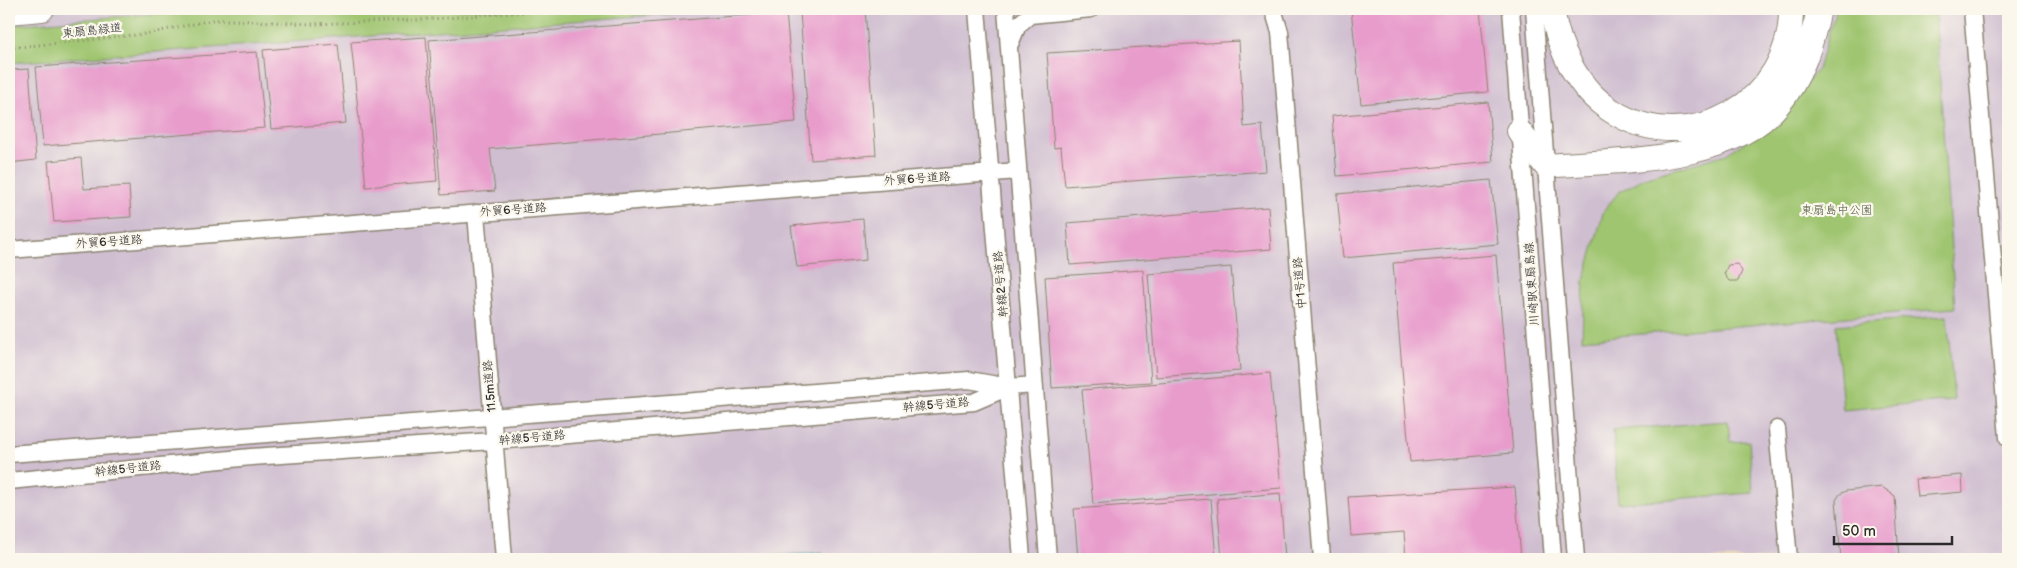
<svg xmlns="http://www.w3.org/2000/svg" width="2017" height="568" font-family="'Balsamiq Sans','Klee One',sans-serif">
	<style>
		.industrial { fill: #cfbed0 }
		.green { fill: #9fc570; stroke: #65784e }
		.water { fill: #3eadbb; stroke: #346c73 }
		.building { fill: #e89ccc }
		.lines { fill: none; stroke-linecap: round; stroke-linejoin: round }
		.minor-casing { stroke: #8c8472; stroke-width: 19 }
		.highway-casing { stroke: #8c8472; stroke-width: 26 }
		.path { stroke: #8c8472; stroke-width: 3; stroke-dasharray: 1 4; stroke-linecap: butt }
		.minor { stroke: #fff; stroke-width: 16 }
		.highway { stroke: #fff; stroke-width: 24 }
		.labels { text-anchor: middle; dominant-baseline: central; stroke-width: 4.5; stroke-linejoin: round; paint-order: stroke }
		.street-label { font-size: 12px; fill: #2b2b2b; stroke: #fbf7ec }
		.park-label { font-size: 12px; fill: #4e5940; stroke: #fbf7ec }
	</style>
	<rect width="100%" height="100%" fill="#fbf7ec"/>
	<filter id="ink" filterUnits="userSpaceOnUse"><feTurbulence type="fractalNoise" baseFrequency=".02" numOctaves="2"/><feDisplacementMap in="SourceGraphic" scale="10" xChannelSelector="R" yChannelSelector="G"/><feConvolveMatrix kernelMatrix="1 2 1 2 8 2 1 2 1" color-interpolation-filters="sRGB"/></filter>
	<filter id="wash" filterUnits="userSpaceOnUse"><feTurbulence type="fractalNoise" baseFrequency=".0096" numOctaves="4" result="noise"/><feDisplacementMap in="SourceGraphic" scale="20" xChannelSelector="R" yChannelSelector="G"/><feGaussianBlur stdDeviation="1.12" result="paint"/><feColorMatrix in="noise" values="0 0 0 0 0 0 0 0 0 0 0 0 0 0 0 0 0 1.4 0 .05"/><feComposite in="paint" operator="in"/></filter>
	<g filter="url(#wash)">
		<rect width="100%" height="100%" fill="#eddcb9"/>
		<path class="industrial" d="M9 9H2008V559H823L822 552 729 559H9Z"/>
		<path class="green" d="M216 9H734L9 63V25Z
			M1836 9H1935L1955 308 1582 339 1584 281 1604 210 1619 192 1644 178 1726 154 1775 123 1818 69Z
			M1947 316 1954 400 1843 410 1836 325Z
			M1728 421 1730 442 1749 441 1753 493 1618 503 1613 430Z"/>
		<path class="water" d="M822 552 823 559H729Z"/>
		<g id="blocks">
			<path class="building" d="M839 9H865L876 155 811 160 800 12Z
				M1351 9H1480L1488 92 1361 104Z
				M786 12 796 122 490 149 495 191 441 195 429 40Z
				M426 37 437 181 366 187 351 42Z
				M1239 41 1244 127 1262 125 1266 171 1065 186 1061 147 1054 148 1047 53Z
				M338 44 346 123 271 129 263 50Z
				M257 52 265 128 43 146 36 67Z
				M29 69 36 160 9 163V70Z
				M1488 102 1493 162 1337 176 1332 116Z
				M81 158 84 189 129 186 131 217 54 222 48 161Z
				M1491 180 1498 244 1343 258 1337 194Z
				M1268 207 1271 249 1070 265 1067 223Z
				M863 219 866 260 797 267 791 226Z
				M1496 255 1513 453 1410 462 1393 263Z
				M1737 264 1742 271 1738 281H1729L1724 274 1728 265Z
				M1231 267 1240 371 1156 377 1148 274Z
				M1143 270 1151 382 1052 388 1045 277Z
				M1270 373 1281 488 1093 504 1082 390Z
				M1962 475 1963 492 1917 496 1915 479Z
				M1515 487 1521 559H1406L1404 532 1351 536 1348 497Z
				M1882 487 1895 496 1899 559H1841L1836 500 1840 494 1846 491Z
				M1280 493 1285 559H1222L1217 499Z
				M1211 499 1216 559H1078L1074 509Z"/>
		</g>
	</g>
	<g filter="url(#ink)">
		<use href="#blocks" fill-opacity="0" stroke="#8c8472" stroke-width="1"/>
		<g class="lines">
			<defs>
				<path id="minor" d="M977 9 1022 559
					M1006 9 1048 559
					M1273 9 1280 32 1322 559
					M1511 9 1553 559
					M1534 9 1576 559
					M1972 9 2008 438
					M1010 44 1018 25 1030 15 1091 9
					M476 213 504 559
					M9 250 1018 171
					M1777 429 1789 559
					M9 454 969 380 1009 387 1034 385
					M9 481 251 457 494 441 974 402 1009 387"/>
				<path id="highway" d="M1552 9C1558 48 1577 89 1612 111 1691 161 1792 101 1791 9
					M9 12 42 9
					M1519 131 1546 166C1617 160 1727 164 1777 106 1801 79 1812 43 1819 9"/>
			</defs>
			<use href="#minor" class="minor-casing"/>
			<use href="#highway" class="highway-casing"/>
			<path class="path" d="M9 48 146 34 212 20H234L312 24 418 20 564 9"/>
			<use href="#minor" class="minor"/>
			<use href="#highway" class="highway"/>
		</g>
	</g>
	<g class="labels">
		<g class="street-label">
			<text transform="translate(92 31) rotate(-6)">東扇島緑道</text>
			<text transform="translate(917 179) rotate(-4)">外貿6号道路</text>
			<text transform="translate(513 210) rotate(-4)">外貿6号道路</text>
			<text transform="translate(109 242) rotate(-4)">外貿6号道路</text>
			<text transform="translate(1300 283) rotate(-95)">中1号道路</text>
			<text transform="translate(1001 284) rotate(-95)">幹線2号道路</text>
			<text transform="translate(1532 284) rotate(-94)">川崎駅東扇島線</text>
			<text transform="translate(490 386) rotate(-95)">11.5m道路</text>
			<text transform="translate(936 405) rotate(-5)">幹線5号道路</text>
			<text transform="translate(532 438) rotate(-5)">幹線5号道路</text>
			<text transform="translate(128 469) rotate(-6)">幹線5号道路</text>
		</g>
		<g class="park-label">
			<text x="1837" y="210">東扇島中公園</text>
		</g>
	</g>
	<rect width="2017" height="568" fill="none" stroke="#fbf7ec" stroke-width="30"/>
	<path d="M1834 536v8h118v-8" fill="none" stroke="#2b2b2b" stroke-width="2.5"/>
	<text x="1842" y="536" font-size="15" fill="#2b2b2b" stroke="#fbf7ec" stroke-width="4" paint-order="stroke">50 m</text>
</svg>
